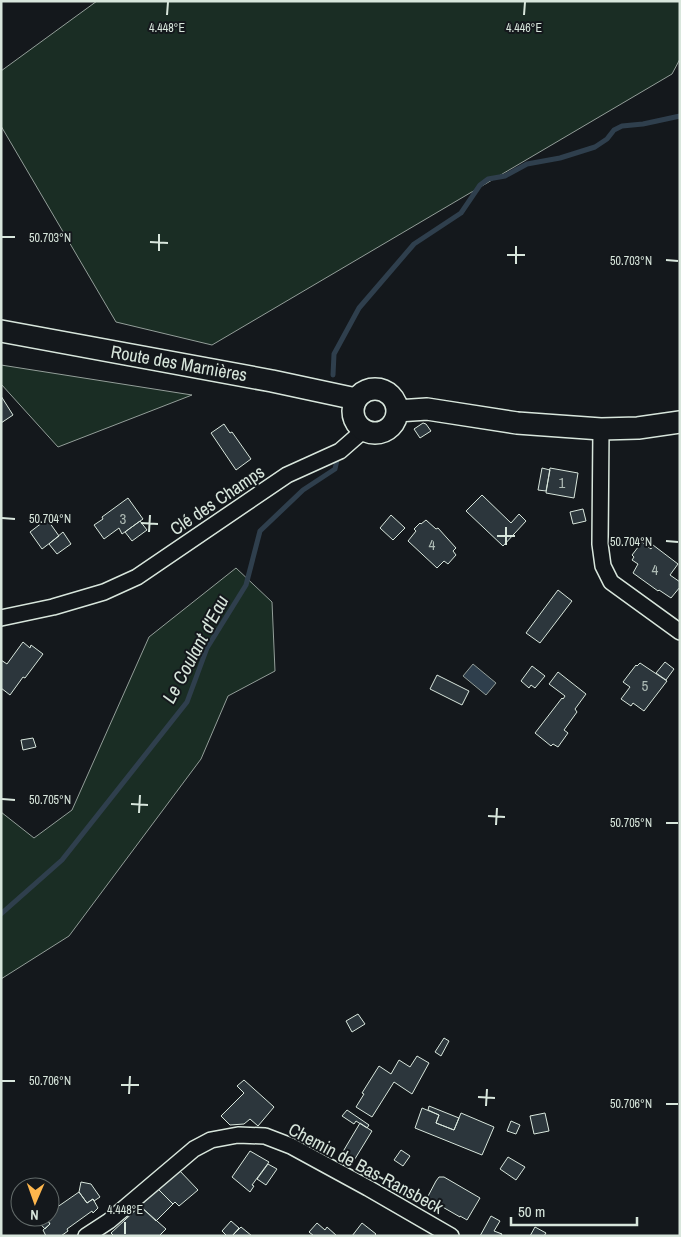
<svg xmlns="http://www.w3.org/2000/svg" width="681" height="1237" font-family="'Archivo Narrow',sans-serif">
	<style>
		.green { fill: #1a2d24; stroke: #939e99 }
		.water { fill: #2f3f4d; stroke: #939e99 }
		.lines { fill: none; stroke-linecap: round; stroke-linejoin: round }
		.stream { stroke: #2f3f4d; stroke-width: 5 }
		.building { fill: #2c363c; stroke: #d8e6dc }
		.street-casing { stroke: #d8e6dc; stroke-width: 18 }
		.secondary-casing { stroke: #d8e6dc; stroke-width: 24 }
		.street { stroke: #14181c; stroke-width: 15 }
		.secondary { stroke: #14181c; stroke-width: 21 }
		.ticks { fill: none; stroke: #d8e6dc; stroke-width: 2 }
		.labels { text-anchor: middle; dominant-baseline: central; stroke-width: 4; stroke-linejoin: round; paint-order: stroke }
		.number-label { font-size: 15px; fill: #adbab4 }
		.street-label { font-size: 18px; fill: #d8e6dc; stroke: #14181c }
		.water-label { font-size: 19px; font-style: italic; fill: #d8e6dc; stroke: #14181c }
		.ticks-label { font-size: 12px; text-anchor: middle; fill: #d8e6dc; stroke: #14181c; stroke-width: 4; stroke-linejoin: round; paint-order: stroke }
	</style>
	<rect width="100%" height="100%" fill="#14181c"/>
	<path class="green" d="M97 1H680V59L672 74 212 345 116 322 1 126V71Z
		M1 365 192 395 58 447 1 384Z
		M236 568 272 602 275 671 228 696 201 759 69 936 1 979V812L34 838 72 810 149 637Z"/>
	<path class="water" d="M473 664 496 683 486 695 463 676Z"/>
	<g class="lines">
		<path class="stream" d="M333 375 334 354 359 308 414 244 461 213 480 185 488 179 505 176 527 164 560 158 595 147 607 139 614 130 622 126 643 124 680 116
			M1 914 62 860 187 702 207 648 246 585 260 531 303 490 335 469 337 460"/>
	</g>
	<path class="building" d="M1 396 13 415 1 423Z
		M423 423 426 424 431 431 420 438 414 429Z
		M224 424 230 433 232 432 251 459 236 470 211 433Z
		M542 468 550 470 546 491 538 490Z
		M550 468 578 473 574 498 546 493Z
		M482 495 511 523 519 514 526 521 503 546 466 511Z
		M128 498 143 519 122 534 119 528 104 539 94 525 103 519 102 517Z
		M583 509 586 521 573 524 570 512Z
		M391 515 405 528 393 540 380 528Z
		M47 519 59 536 42 549 30 532Z
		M426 520 436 529 438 528 456 548 453 551 456 555 448 564 444 561 437 568 408 541 416 531 414 529 420 523 421 524Z
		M140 521 147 530 132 541 125 532Z
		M63 532 71 544 57 554 49 544Z
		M642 542 651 549 653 545 678 564 670 575 680 582V587L671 598 659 590 658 591 633 573 638 564 632 560 634 557 632 555Z
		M558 590 572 601 540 643 526 633Z
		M23 642 30 648 31 645 43 654 25 678 23 677 10 695 1 688V660L7 664Z
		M665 662 674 669 666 680 656 673Z
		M640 663 667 681 644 711 633 703 631 706 621 699 630 687 623 682 636 665 637 666Z
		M532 666 545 676 535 688 531 685 529 688 521 681Z
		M558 672 586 694 575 709 577 712 564 730 568 733 558 747 553 744 551 746 535 733 562 698 563 699 565 696 549 684Z
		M437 675 469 691 462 705 430 689Z
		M33 738 36 747 23 750 21 740Z
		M358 1014 365 1024 352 1032 346 1021Z
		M444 1038 449 1041 441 1056 435 1052Z
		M417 1056 429 1063 412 1094 394 1082 372 1117 356 1107 364 1094 362 1093 379 1066 391 1074 399 1060 410 1067Z
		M244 1080 274 1107 258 1126 250 1119 244 1124 230 1125 221 1116 244 1093 237 1086Z
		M429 1106 459 1118 454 1130 436 1123 439 1115 428 1110Z
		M422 1108 439 1115 436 1123 454 1130 461 1113 494 1127 482 1155 415 1128Z
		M347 1110 369 1125 367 1128 356 1121 354 1124 342 1116Z
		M545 1113 549 1131 534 1134 530 1116Z
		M511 1121 520 1125 516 1134 507 1131Z
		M360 1123 372 1131 350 1167 338 1160Z
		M401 1150 410 1156 403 1166 394 1160Z
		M250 1151 269 1162 252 1185 254 1186 250 1192 232 1177Z
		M508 1157 525 1167 516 1180 500 1169Z
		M268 1164 277 1169 266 1185 257 1179Z
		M179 1170 198 1190 179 1206 175 1202 173 1204 158 1189Z
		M439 1177H444L480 1198 467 1220 460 1216V1217L427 1198 436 1181Z
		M81 1182 91 1184 100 1197 94 1201 93 1199 87 1203 79 1192Z
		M158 1189 173 1204 156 1221 140 1206Z
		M79 1192 87 1203 93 1199 98 1208 93 1213 92 1211 67 1229 68 1231 61 1236H46L43 1230 50 1224 45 1217H50V1212Z
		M140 1206 166 1229 159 1236H114L111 1233Z
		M491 1216 500 1221 494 1231 502 1234 501 1236H480Z
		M34 1217H45L50 1224 45 1229Z
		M231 1221 239 1228 232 1236H227L222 1231Z
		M317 1223 325 1230 327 1227 337 1236H314L309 1232Z
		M362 1223 376 1234 374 1236H352Z
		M241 1227 252 1236H232Z
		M535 1227 546 1233 544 1236H530Z"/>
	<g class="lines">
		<defs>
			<path id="street" d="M601 429 600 544 603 566 611 582 680 632
				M1 618 53 607 104 592 137 577 287 475 340 451 364 430
				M86 1236 109 1221 194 1149 211 1140 238 1135 265 1136 291 1146 368 1188 451 1236"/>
			<path id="secondary" d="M1 331 272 381 356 399
				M353 411a22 22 0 1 1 44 0a22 22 0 1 1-44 0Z
				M397 411 427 409 517 423 601 429 638 428 680 422"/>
		</defs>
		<use href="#street" class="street-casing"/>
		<use href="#secondary" class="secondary-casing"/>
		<use href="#street" class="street"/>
		<use href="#secondary" class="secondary"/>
	</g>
	<path class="ticks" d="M167 15 168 2M524 15 525 2M2 237H15M150 242 168 243M159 251V234M507 255H525M666 260 678 261M516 264V246M2 518 15 519M141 523 158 524M149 532 150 515M497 536H515M666 541 678 542M506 545V527M2 799 15 800M131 804 148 805M139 813 140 795M488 816 505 817M666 823H678M496 825 497 808M2 1081H15M121 1085H139M129 1094 130 1076M478 1097 495 1098M666 1104H678M486 1106 487 1089M125 1234V1222"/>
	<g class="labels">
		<g class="number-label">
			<text x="562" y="482">1</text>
			<text x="123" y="518">3</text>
			<text x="432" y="544">4</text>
			<text x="655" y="569">4</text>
			<text x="645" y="685">5</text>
		</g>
		<g class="street-label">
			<text transform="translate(179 363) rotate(10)">Route des Marnières</text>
			<text transform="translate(217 500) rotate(-34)">Clé des Champs</text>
			<text transform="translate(366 1168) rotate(28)">Chemin de Bas-Ransbeck</text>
		</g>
		<g class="water-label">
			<text transform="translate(195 649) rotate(-62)">Le Coulant d'Eau</text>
		</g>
	</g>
	<g class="ticks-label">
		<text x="167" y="32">4.448°E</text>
		<text x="524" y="32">4.446°E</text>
		<text x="50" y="242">50.703°N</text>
		<text x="631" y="265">50.703°N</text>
		<text x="50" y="523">50.704°N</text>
		<text x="631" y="546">50.704°N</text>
		<text x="50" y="804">50.705°N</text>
		<text x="631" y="827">50.705°N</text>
		<text x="50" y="1085">50.706°N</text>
		<text x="631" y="1108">50.706°N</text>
		<text x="125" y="1214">4.448°E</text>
	</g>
	<rect width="681" height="1237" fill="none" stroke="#d8e6dc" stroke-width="5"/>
	<g transform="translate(35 1202) rotate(182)"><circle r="24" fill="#14181c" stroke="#626a69"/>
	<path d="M0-4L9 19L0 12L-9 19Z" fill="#ffb74d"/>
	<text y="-8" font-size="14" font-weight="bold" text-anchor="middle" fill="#d8e6dc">N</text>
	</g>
	<path d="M511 1217v8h126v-8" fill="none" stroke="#d8e6dc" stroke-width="2.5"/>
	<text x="518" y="1217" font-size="15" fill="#d8e6dc" stroke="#14181c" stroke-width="4" paint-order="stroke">50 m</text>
</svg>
